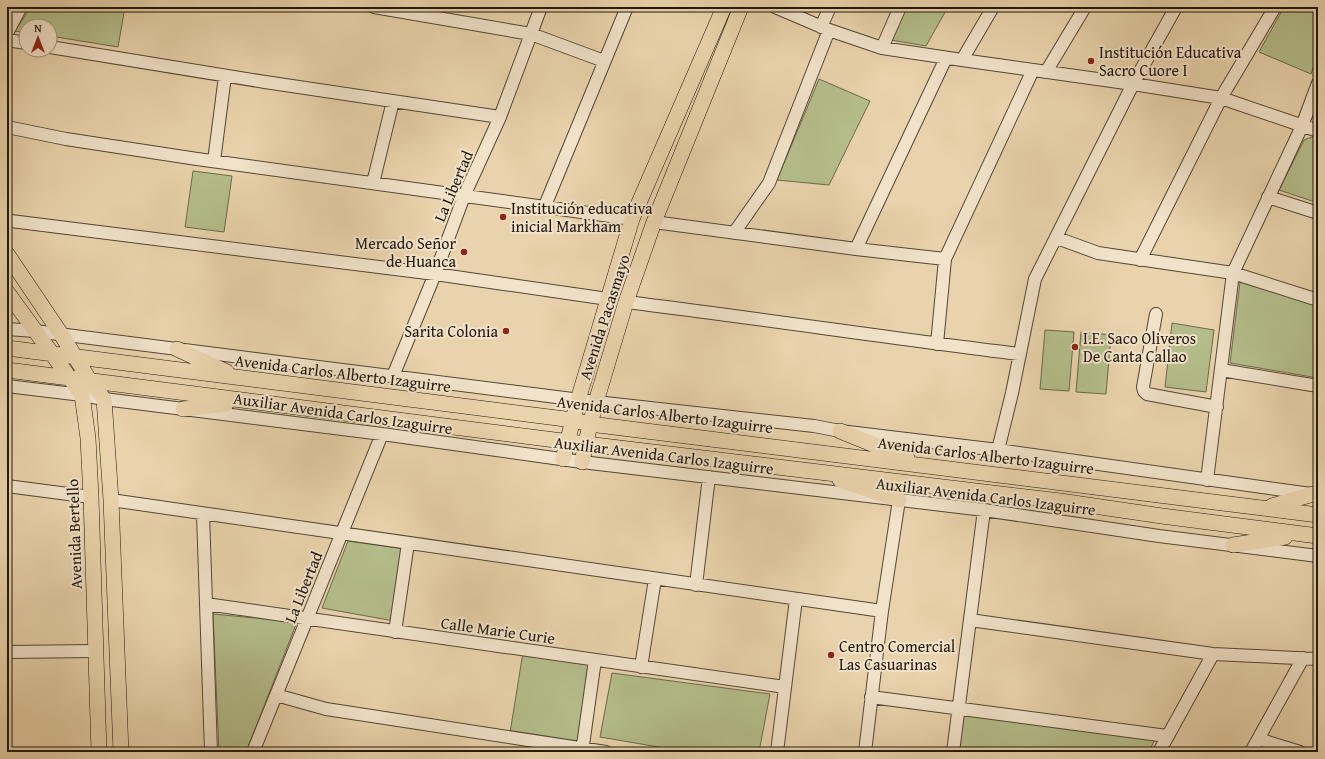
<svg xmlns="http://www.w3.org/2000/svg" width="1325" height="759" font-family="'Gentium Book Plus',serif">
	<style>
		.green { fill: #b4bd8b; stroke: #6b6a4c }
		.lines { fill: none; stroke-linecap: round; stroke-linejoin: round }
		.minor-casing { stroke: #544736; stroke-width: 14 }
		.major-casing { stroke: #22180e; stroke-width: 16 }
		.minor { stroke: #f1e2c9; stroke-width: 12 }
		.major { stroke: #e9d3ac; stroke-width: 15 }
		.poi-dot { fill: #8f2418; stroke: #f1e2c9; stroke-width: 1.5 }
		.labels { text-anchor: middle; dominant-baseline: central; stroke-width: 4; stroke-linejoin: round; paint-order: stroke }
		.poi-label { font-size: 16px; fill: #22180e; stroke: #f1e2c9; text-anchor: start }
		.street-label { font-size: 16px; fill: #22180e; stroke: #f1e2c9 }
	</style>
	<rect width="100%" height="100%" fill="#e9d3ac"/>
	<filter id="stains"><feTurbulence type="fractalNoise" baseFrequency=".005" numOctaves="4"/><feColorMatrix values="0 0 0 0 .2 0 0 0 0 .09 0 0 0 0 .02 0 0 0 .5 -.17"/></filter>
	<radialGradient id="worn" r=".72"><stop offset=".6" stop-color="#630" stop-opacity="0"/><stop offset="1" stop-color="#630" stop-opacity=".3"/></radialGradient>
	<path class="green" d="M31 7H125L118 47 50 36V26H26V33L15 31Z
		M906 7H948L926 46 891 40Z
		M1284 7H1316L1318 11V54L1311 74 1259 52Z
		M819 79 870 101 829 185 777 180Z
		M1312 137 1318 139V203L1279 190 1304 140Z
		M193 171 232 176 224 232 185 227Z
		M1240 282 1318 306V378L1230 363Z
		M1172 323 1214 330 1206 392 1165 387Z
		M1045 330 1074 332 1069 391 1040 389Z
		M1081 332 1111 335 1106 394 1076 392Z
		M348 541 405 549 394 621 322 608Z
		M213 614 297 622 246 752H219Z
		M523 652 590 662 579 744 510 733Z
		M612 673 770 694 759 752H688L600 737Z
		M963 715 1155 739 1149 752H958Z"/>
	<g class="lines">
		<defs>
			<path id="minor" d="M374 7 531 34 604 61
				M775 7 829 30 882 48 962 60 1133 84 1221 98 1318 131
				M821 27 830 7
				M7 33 21 7
				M7 40 26 43
				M50 47 265 82 500 117
				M882 48 900 7
				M962 60 993 7
				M1046 72 1085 7
				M7 127 66 139 197 159 632 219
				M214 161 225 76
				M373 183 393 101
				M1268 197 1318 213
				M544 208 627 7
				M7 221H11L435 274 608 299
				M654 222 856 249 945 259
				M734 233 769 183 829 30
				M1057 238 1098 253 1233 273 1318 300
				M856 249 946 58
				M1140 260 1221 98 1275 7
				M626 302C757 318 888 338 1019 354
				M1156 314 1143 387 1144 391 1147 394 1217 407
				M7 329 35 331 596 402 814 426 840 431 998 450 1311 494
				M937 344 945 259 1033 70
				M1221 370 1318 386
				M393 376 435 274 464 196 500 117 541 7
				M7 386 82 395 104 399 382 434 582 462 984 510 1159 536 1318 556
				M998 450 1012 393 1035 279 1133 84 1176 7
				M1207 480 1233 273 1302 126 1318 83
				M7 486 91 497
				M111 500 882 611
				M203 514 211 752
				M696 585 709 477
				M206 604 785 687
				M970 620 1213 654 1318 659
				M395 632 408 543
				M7 652 95 651
				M641 667 655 579
				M276 695 326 709 606 752
				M871 697 1167 736
				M1258 739 1300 752
				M253 752 382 434
				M582 752 595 660
				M777 752 796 599
				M865 752 882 611 899 500
				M953 752 984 510
				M1159 752 1213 654
				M1251 752 1303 658"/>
			<path id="major" d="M7 254 61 334 90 381 104 399 111 500 121 752
				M7 292 82 395 88 438 91 497 99 752
				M7 348 573 420 590 424 1318 515
				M177 349 227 372
				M7 370 586 444 1060 501 1162 516 1318 536
				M183 409 226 404
				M840 431 907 458
				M563 459 578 400 632 219 724 7
				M582 462 590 424 596 402 626 302 654 222 741 7
				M840 480 899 500
				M1272 506 1313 494
				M1233 545 1285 537"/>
		</defs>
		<use href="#minor" class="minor-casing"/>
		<use href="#major" class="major-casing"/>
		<use href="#minor" class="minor"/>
		<use href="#major" class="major"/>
	</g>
	<g class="poi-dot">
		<circle cx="1091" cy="61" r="4"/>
		<circle cx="503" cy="217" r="4"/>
		<circle cx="464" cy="252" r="4"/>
		<circle cx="506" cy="331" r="4"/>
		<circle cx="1075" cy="347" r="4"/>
		<circle cx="831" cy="655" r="4"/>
	</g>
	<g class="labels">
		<g class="poi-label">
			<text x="1099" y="52">Institución Educativa<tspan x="1099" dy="18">Sacro Cuore I</tspan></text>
			<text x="511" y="208">Institución educativa<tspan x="511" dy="18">inicial Markham</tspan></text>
			<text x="456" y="243" text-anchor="end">Mercado Señor<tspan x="456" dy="18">de Huanca</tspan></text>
			<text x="498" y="331" text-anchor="end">Sarita Colonia</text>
			<text x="1083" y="338">I.E. Saco Oliveros<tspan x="1083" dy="18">De Canta Callao</tspan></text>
			<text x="839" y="646">Centro Comercial<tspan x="839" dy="18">Las Casuarinas</tspan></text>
		</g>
		<g class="street-label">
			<text transform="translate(453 186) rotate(-67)">La Libertad</text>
			<text transform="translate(604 317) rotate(-72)">Avenida Pacasmayo</text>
			<text transform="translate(343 373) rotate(7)">Avenida Carlos Alberto Izaguirre</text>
			<text transform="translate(343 413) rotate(8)">Auxiliar Avenida Carlos Izaguirre</text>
			<text transform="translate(665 414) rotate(7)">Avenida Carlos Alberto Izaguirre</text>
			<text transform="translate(664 455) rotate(7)">Auxiliar Avenida Carlos Izaguirre</text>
			<text transform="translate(986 455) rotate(7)">Avenida Carlos Alberto Izaguirre</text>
			<text transform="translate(986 496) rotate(7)">Auxiliar Avenida Carlos Izaguirre</text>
			<text transform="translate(74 534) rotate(-92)">Avenida Bertello</text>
			<text transform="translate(303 587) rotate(-68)">La Libertad</text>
			<text transform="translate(498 630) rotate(8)">Calle Marie Curie</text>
		</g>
	</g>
	<rect width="1325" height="759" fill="none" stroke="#e9d3ac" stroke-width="24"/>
	<rect x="8" y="8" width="1309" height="743" fill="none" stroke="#22180e" stroke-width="2"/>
	<rect x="12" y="12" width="1301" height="735" fill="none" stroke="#22180e"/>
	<g transform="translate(38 38)"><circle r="19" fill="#f1e2c9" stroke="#9e917e"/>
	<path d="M0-3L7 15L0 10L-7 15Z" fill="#8f2418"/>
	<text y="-6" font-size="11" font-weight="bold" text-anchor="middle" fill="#22180e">N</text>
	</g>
	<rect width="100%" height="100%" filter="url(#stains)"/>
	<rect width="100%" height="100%" fill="url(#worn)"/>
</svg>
